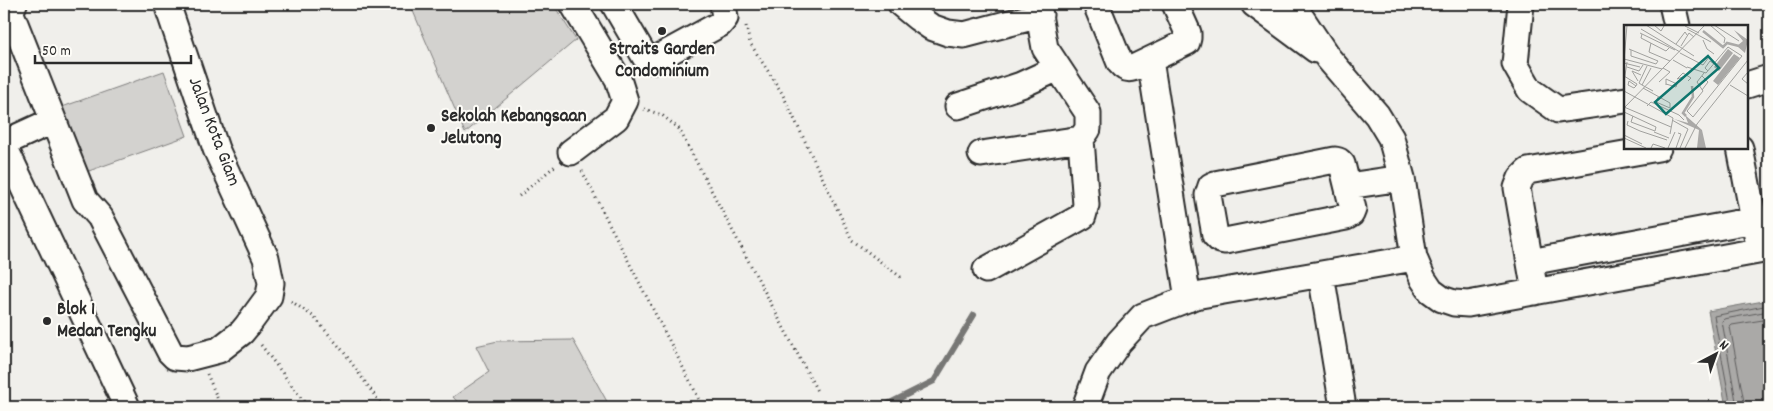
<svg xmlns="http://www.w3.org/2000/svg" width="1773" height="411" font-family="Dekko,sans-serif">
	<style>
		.green { fill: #d3d2cf; stroke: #7f7e7d }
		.water { fill: #aaa9a7; stroke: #777775 }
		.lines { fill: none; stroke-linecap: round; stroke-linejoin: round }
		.shore { stroke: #5e5d5d; stroke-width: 1 }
		.stream { stroke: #777775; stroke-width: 6 }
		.minor-casing { stroke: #2b2b2b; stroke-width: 29 }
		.path { stroke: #2b2b2b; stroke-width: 3; stroke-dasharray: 1 4; stroke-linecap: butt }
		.minor { stroke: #fdfcf7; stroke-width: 25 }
		.poi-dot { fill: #2b2b2b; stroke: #fdfcf7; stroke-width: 2 }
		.labels { text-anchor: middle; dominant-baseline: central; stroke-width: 4; stroke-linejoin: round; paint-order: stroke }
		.poi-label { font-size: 19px; font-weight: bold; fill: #2b2b2b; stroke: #fdfcf7; text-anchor: start }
		.street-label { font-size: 19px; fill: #2b2b2b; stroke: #fdfcf7 }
		.inset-river { fill: none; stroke: #aaa9a7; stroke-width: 2.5 }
		.inset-road { fill: none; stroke: #a1a19e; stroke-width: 1 }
		.view { fill: #0f766e; fill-opacity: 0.15; stroke: #0f766e; stroke-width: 2.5 }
		.inset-edge { fill: none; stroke: #2b2b2b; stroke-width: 2.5 }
	</style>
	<rect width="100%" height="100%" fill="#f0efeb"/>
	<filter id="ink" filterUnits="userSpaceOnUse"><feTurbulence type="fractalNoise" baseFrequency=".02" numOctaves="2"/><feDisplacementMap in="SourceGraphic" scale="10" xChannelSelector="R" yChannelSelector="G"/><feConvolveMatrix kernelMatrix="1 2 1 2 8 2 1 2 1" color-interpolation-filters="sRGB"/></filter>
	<g filter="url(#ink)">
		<path class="green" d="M410 4H553L576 40 465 133Z
			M164 71 187 136 86 172 62 107Z
			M573 340 610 407H462L453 397 489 372 476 346 498 341Z"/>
		<path class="water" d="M1769 300V407H1726L1708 311Z"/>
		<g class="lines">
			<path class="shore" d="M1731 407 1714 316 1769 305
				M1737 407 1722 321 1724 319 1769 311
				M1745 407 1730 327 1732 325 1769 319"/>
			<path class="stream" d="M882 407 934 381 974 315"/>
			<defs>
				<path id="minor" d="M14 4 11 10 12 16 85 200 100 217 170 352 175 357 188 358 219 350 242 332 247 326 269 296 271 283 266 258 216 149 167 4
					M614 4 645 57 649 60H654L720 24 725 18 723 4
					M901 4 918 18 931 27 948 33 964 35 1040 15
					M1096 4 1120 63C1124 68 1127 70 1133 68L1187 42 1188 38V33L1175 4
					M1254 4 1316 50
					M1292 4 1328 58 1377 115 1391 138 1402 178 1414 258 1423 279 1431 291 1442 299 1454 303 1468 304 1769 249
					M1521 4 1515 64 1530 90 1558 110 1626 100
					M1672 4 1677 26
					M1150 60 1188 299
					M1747 85 1769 78
					M958 106 1021 85 1058 68
					M4 143 52 121
					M4 146 127 407
					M1740 148 1757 236
					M571 152 616 118 625 101 618 79 573 4
					M981 154 1081 139 1088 129V113L1045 48 1037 4
					M1335 160 1339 161 1342 164 1353 209 1351 214 1346 217 1225 241 1220 240 1215 235 1208 195 1211 186 1215 184Z
					M1348 186 1402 178
					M1530 262 1754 220
					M986 270 1083 216 1086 205 1081 139
					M1321 274 1343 407
					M1535 292 1517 188 1521 178 1528 171 1658 148
					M1085 407 1098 372 1119 342 1143 316 1195 296 1414 258"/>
			</defs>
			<use href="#minor" class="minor-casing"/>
			<path class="path" d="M746 26 750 43 782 93 852 240 902 278
				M644 109 662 115 679 129 817 391
				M582 171 695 391 702 407
				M519 196 555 166
				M291 301 314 317 343 351 383 407
				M261 345 308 407
				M207 374 219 402 223 407"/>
			<use href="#minor" class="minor"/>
		</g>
	</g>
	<g class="poi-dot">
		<circle cx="662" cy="31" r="5"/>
		<circle cx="431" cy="128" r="5"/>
		<circle cx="47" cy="321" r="5"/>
	</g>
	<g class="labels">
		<g class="poi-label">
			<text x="662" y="50" text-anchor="middle">Straits Garden<tspan x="662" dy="22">Condominium</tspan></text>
			<text x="441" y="117">Sekolah Kebangsaan<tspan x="441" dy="22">Jelutong</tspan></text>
			<text x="57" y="310">Blok 1<tspan x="57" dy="22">Medan Tengku</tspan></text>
		</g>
		<g class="street-label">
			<text transform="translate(213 132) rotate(69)">Jalan Kota Giam</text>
		</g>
	</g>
	<g transform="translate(1624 25)">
		<rect width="124" height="124" fill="#f0efeb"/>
		<path d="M110 5 124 15 121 28 113 21 119 16ZM104 24 109 28 95 46 90 42ZM110 29 116 33 94 60 89 56ZM61 90 78 105 82 123H73L75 105 50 94 64 98Z" fill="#aaa9a7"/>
		<path class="inset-river" d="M79 6 99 22 103 18 115 21M62 91 59 88 69 72 68 61"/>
		<path class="inset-road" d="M22 0 70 31M30 0 37 6 40 1M86 0 101 13 100 18M90 0 115 16M61 1 75 8M17 4 56 27M63 4 87 17M16 8 51 25M18 9 17 13 42 26 45 23M79 15 83 24 90 29M27 18 25 27 46 36M52 19 61 7 63 10M57 21 65 8 70 12M5 24 34 36M7 25V31L32 39 34 36M56 28 79 40 85 32M0 34 38 44M49 35 63 43M0 36 3 0M0 38 16 42M3 42 15 46 19 40M63 42 82 48 104 22 118 31 69 92 63 86 79 66 73 57 80 48M27 43 18 60 29 66M84 46 81 43 86 36 90 39M124 47 118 54 124 59M0 51 13 59 12 61 10 63 4 60 5 56 12 61M62 51 53 54 59 48 67 53 64 56M78 51 84 57 78 65M14 56 8 46 17 50M0 57 3 37M35 57 46 47 39 43M18 60 15 58 23 41M42 60V54L53 59 52 62 42 59M106 60 124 71M19 63 46 78V83L32 77 34 72M0 66 49 93 46 109M23 81 27 77 55 90 60 95M0 82 47 102M0 83 81 0M0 87 32 102 31 106 7 97 9 91M48 95 64 104 56 123M4 96 3 100 16 106 43 115M30 107 45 113M0 110 18 119M0 113 22 123M27 123 29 119 41 123M44 123 51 107M52 123 57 109 54 108M61 123 73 99 124 35"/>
		<path class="view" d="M84 31 95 43 42 89 31 77Z"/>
		<rect width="124" height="124" class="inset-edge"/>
	</g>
	<rect width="1773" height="411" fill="none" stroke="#fdfcf7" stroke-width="20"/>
	<rect x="10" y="10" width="1753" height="391" fill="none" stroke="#2b2b2b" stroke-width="2" filter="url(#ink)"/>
	<g transform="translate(1716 354) rotate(41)" stroke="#fdfcf7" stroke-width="4" paint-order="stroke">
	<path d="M0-4L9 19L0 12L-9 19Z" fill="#2b2b2b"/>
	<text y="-8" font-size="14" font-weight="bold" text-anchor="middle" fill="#2b2b2b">N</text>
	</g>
	<path d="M35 55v8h156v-8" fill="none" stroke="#2b2b2b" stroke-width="2.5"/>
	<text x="42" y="55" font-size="15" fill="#2b2b2b" stroke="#fdfcf7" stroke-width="4" paint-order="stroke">50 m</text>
</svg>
